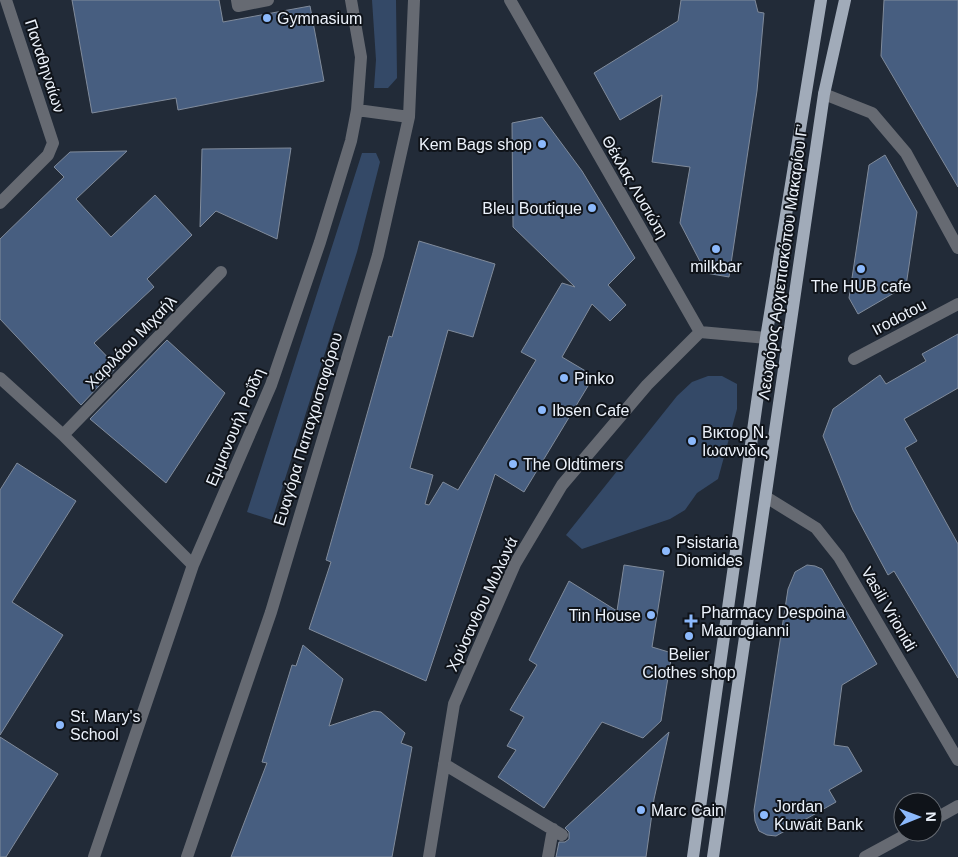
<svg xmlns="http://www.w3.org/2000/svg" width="958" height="857" font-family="Helvetica,sans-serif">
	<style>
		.green { fill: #344967 }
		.building { fill: #475e80; stroke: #808b9b }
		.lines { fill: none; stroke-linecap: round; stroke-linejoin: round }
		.minor { stroke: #666a72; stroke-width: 12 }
		.major { stroke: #a1abb9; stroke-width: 12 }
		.poi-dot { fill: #8cb9fc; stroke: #0f1319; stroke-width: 2 }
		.labels { text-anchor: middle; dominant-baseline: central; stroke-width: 4; stroke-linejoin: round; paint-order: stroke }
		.poi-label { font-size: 16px; fill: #ecf2fb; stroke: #0f1319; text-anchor: start }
		.street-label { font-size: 16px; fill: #ecf2fb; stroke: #0f1319 }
	</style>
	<rect width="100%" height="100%" fill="#222b38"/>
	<path class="green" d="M372 0H396L397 78 388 88H374L376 60Z
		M362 153H376L380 162 357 252 272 520 247 512Z
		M708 376H722L737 384V409L718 479 697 493 685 510 670 519 582 549 566 535 677 396 692 382Z"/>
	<path class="building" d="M72 0H219L223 22 310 6 324 81 178 110 176 98 92 113Z
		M681 0H755L758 12 764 13 757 91 729 277 706 273 680 223 690 167 652 162 662 95 620 120 594 73 678 21Z
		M884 0H958V187L881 56Z
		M542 117 582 171 635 258 608 285 626 305 610 321 592 304 562 357 594 376 524 492 495 474 426 681 309 629 331 562 326 560 389 336 392 337 419 241 495 264 473 337 448 330 410 468 433 475 425 504 429 505 443 482 458 490 536 360 521 352 562 283 575 287 513 227 512 123Z
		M291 148 277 239 216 211 200 227 202 149Z
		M127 151 76 199 111 237 155 195 192 235 147 279 154 287 94 343 117 367 81 405 0 319V239L64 177 54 167 70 152Z
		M885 155 917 212 906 286 858 314 849 298 869 165Z
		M958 334V388L904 419 917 441 905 448 958 544V678L894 571 888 575 853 510 823 436 833 409 880 375 886 384 926 361 922 354Z
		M167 340 225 393 166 483 90 419Z
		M17 463 76 501 12 602 63 635 0 735V490Z
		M624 565 664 571 652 647 672 653 661 721 643 738 602 722 544 808 498 777 516 750 507 746 524 717 510 710 537 665 529 660 569 581 617 611Z
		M807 565 815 566 822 569 877 664 842 685 834 745 848 747 862 771 829 790 836 802 776 836 767 835 759 831 755 821 754 810 788 589 795 572Z
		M303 645 343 679 329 726 374 711 381 712 405 733 401 743 412 747 392 857H231L267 763 262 762 292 665 296 666Z
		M669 732 654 799 646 857H556L559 842H565L569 839V832L565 828Z
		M0 737 58 774 6 857H0Z"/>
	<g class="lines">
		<path class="minor" d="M237 0 238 6 268 0
			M510 0 700 332
			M824 94 872 113 906 153 958 248
			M357 110 409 117
			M0 203 48 155 53 143 6 0
			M700 332 766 338
			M854 359 958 304
			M0 378 63 435 193 565
			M63 435 221 272
			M766 497 816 528 839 557 958 760
			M444 764 562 835
			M933 820 958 806
			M94 857 193 565 271 385 320 242 351 141 357 110 361 57 351 0
			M187 857 271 612 378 255 409 117 414 0
			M429 857 454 704 515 564 562 485 647 385 700 332
			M548 857 553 829
			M865 857 911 832"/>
		<path class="major" d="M693 857 766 338 821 0
			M713 857 824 94 845 0"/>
	</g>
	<g class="poi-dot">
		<circle cx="267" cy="18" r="5"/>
		<circle cx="542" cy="144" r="5"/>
		<circle cx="592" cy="208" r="5"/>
		<circle cx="716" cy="249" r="5"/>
		<circle cx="861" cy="269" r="5"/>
		<circle cx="564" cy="378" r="5"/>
		<circle cx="542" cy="410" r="5"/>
		<circle cx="692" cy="441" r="5"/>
		<circle cx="513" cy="464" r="5"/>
		<circle cx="666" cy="551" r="5"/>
		<circle cx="651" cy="615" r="5"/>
		<path d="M688.5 613.5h5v5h5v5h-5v5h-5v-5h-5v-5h5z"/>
		<circle cx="689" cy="636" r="5"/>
		<circle cx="60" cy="725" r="5"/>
		<circle cx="641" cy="810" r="5"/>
		<circle cx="764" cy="815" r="5"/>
	</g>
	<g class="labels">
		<g class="poi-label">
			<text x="277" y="18">Gymnasium</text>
			<text x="532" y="144" text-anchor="end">Kem Bags shop</text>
			<text x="582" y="208" text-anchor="end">Bleu Boutique</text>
			<text x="716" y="266" text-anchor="middle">milkbar</text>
			<text x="861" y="286" text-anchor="middle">The HUB cafe</text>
			<text x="574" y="378">Pinko</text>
			<text x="552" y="410">Ibsen Cafe</text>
			<text x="702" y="432">Βικτορ Ν.<tspan x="702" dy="18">Ιωαννιδις</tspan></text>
			<text x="523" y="464">The Oldtimers</text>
			<text x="676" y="542">Psistaria<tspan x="676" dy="18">Diomides</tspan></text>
			<text x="701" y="612">Pharmacy Despoina<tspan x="701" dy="18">Maurogianni</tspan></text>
			<text x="641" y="615" text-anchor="end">Tin House</text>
			<text x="689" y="654" text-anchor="middle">Belier<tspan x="689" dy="18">Clothes shop</tspan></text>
			<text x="70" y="716">St. Mary's<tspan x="70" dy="18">School</tspan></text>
			<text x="774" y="806">Jordan<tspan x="774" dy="18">Kuwait Bank</tspan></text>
			<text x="651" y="810">Marc Cain</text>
		</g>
		<g class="street-label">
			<text transform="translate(45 66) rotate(72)">Παναθηναίων</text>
			<text transform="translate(635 187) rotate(60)">Θέκλας Λυσιώτη</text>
			<text transform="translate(783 262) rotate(-82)">Λεωφόρος Αρχιεπισκόπου Μακαρίου Γ’</text>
			<text transform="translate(899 317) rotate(-28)">Irodotou</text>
			<text transform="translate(131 342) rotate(-46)">Χαριλάου Μιχαήλ</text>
			<text transform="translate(235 427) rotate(-67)">Εμμανουήλ Ροΐδη</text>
			<text transform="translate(308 429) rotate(-73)">Ευαγόρα Παπαχριστοφόρου</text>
			<text transform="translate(482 604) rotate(-65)">Χρύσανθου Μυλωνά</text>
			<text transform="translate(889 609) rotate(60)">Vasili Vrionidi</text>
		</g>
	</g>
	<g transform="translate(918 817) rotate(89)"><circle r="24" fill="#0f1319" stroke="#676c73"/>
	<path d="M0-4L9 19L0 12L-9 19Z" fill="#8cb9fc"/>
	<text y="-8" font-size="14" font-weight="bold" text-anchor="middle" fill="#ecf2fb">N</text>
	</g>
</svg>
